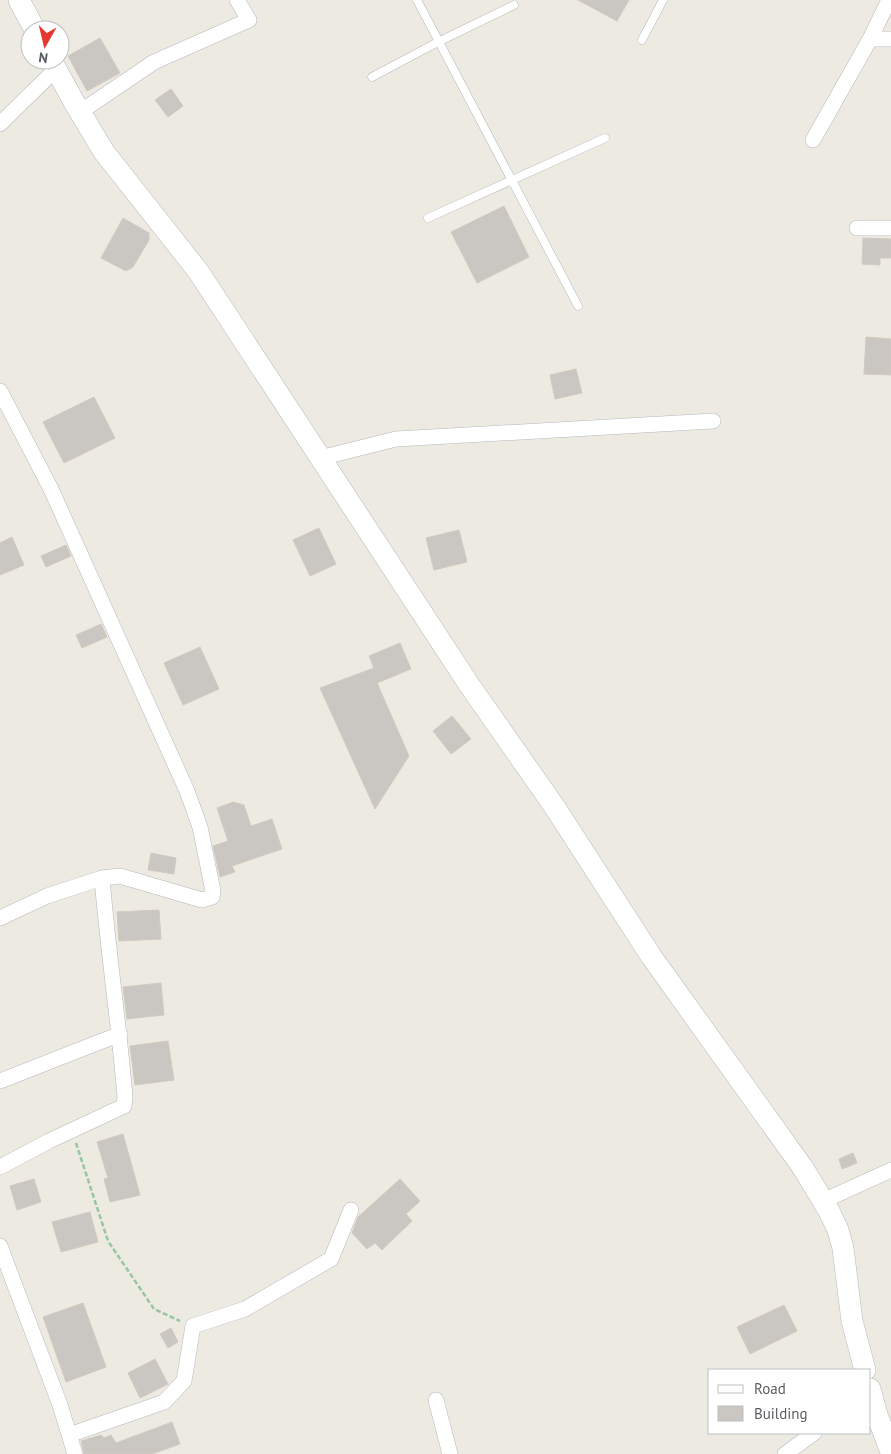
<svg xmlns="http://www.w3.org/2000/svg" width="891" height="1454" font-family="'PT Sans',sans-serif">
	<style>
		.building { fill: #cac6c1; stroke: #d1cbc0 }
		.lines { fill: none; stroke-linecap: round; stroke-linejoin: round }
		.lane-casing { stroke: #b4b8bc; stroke-width: 9 }
		.street-casing { stroke: #b4b8bc; stroke-width: 16 }
		.secondary-casing { stroke: #b5b9be; stroke-width: 22 }
		.path { stroke: #98c5a2; stroke-width: 2.5; stroke-dasharray: 5 2.5; stroke-linecap: butt }
		.lane { stroke: #fff; stroke-width: 8 }
		.street { stroke: #fff; stroke-width: 15 }
		.secondary { stroke: #fff; stroke-width: 21 }
	</style>
	<rect width="100%" height="100%" fill="#edeae2"/>
	<path class="building" d="M578 0H629L617 21Z
		M100 38 120 73 87 91 68 56Z
		M171 89 183 106 168 117 155 100Z
		M504 206 529 257 477 283 451 232Z
		M123 218 149 233V240L133 267 126 271 101 258Z
		M863 238 891 239V258H880V265L862 264Z
		M866 337 891 339V375L864 374Z
		M576 369 582 393 555 399 550 375Z
		M94 397 115 438 64 463 43 422Z
		M319 528 336 564 310 576 293 540Z
		M459 530 467 562 434 570 426 538Z
		M12 537 24 565 0 575V543Z
		M66 545 71 556 46 567 41 556Z
		M101 624 107 637 82 648 76 635Z
		M400 643 411 669 377 683 409 756 375 809 320 688 374 668 369 656Z
		M200 647 219 689 183 705 164 663Z
		M452 716 471 739 451 754 433 731Z
		M233 802 244 805 251 826 272 819 282 849 232 866 235 872 220 877 213 846 228 841 217 808Z
		M151 853 176 858 174 874 148 870Z
		M159 910 161 939 119 941 117 912Z
		M161 983 164 1015 127 1019 123 987Z
		M168 1041 174 1080 135 1085 130 1046Z
		M123 1134 140 1195 110 1202 104 1179 108 1178 97 1142Z
		M853 1153 857 1163 842 1169 839 1159Z
		M34 1179 41 1202 17 1210 10 1186Z
		M400 1179 420 1201 406 1214 412 1221 382 1250 375 1243 367 1249 352 1233 358 1217Z
		M90 1212 98 1242 61 1252 52 1222Z
		M83 1303 106 1367 66 1382 43 1317Z
		M784 1305 797 1331 750 1354 737 1327Z
		M171 1328 178 1342 168 1348 160 1334Z
		M155 1359 168 1384 140 1398 128 1373Z
		M172 1422 180 1444 152 1454H84L81 1441 101 1435 104 1438 111 1435 116 1443Z"/>
	<g class="lines">
		<defs>
			<path id="lane" d="M417 0 578 306
				M642 40 663 0
				M372 77 438 42 514 5
				M428 218 605 138"/>
			<path id="street" d="M870 39H891
				M80 112 154 62 249 20 237 0
				M0 124 56 69
				M813 140 870 39 889 0
				M857 228H891
				M0 391 51 489 187 791 200 827 213 891 212 897 202 900 120 876 102 878 47 896 0 918
				M320 458 396 439 713 421
				M0 1081 120 1034
				M0 1167 49 1141 124 1106 125 1097C119 1024 108 951 102 878
				M823 1201 891 1170
				M0 1246 60 1405 75 1454
				M436 1400 450 1454
				M69 1435 164 1402 184 1381 193 1326 245 1309 331 1259 351 1210
				M785 1454 814 1433"/>
			<path id="secondary" d="M19 0 35 30
				M51 60 74 102 104 152 198 271 470 686 554 806 651 956 803 1168 829 1211 838 1230 843 1248 852 1321 865 1370
				M870 1389 877 1415 891 1452"/>
		</defs>
		<use href="#lane" class="lane-casing"/>
		<use href="#street" class="street-casing"/>
		<use href="#secondary" class="secondary-casing"/>
		<path class="path" d="M76 1143 108 1241 154 1309 180 1321"/>
		<use href="#lane" class="lane"/>
		<use href="#street" class="street"/>
		<use href="#secondary" class="secondary"/>
	</g>
	<rect x="708" y="1369" width="162" height="65" fill="#ffffff" stroke="#bdbfc0"/>
	<rect x="718" y="1385" width="25" height="8" fill="#ffffff" stroke="#bdbfc0"/>
	<text x="754" y="1394" font-size="15" fill="#5a5e62">Road</text>
	<rect x="718" y="1406" width="25" height="15" fill="#cac6c1" stroke="#bdbfc0"/>
	<text x="754" y="1419" font-size="15" fill="#5a5e62">Building</text>
	<g transform="translate(45 45) rotate(188)"><circle r="24" fill="#ffffff" stroke="#bdbfc0"/>
	<path d="M0-4L9 19L0 12L-9 19Z" fill="#e53730"/>
	<text y="-8" font-size="14" font-weight="bold" text-anchor="middle" fill="#5a5e62">N</text>
	</g>
</svg>
